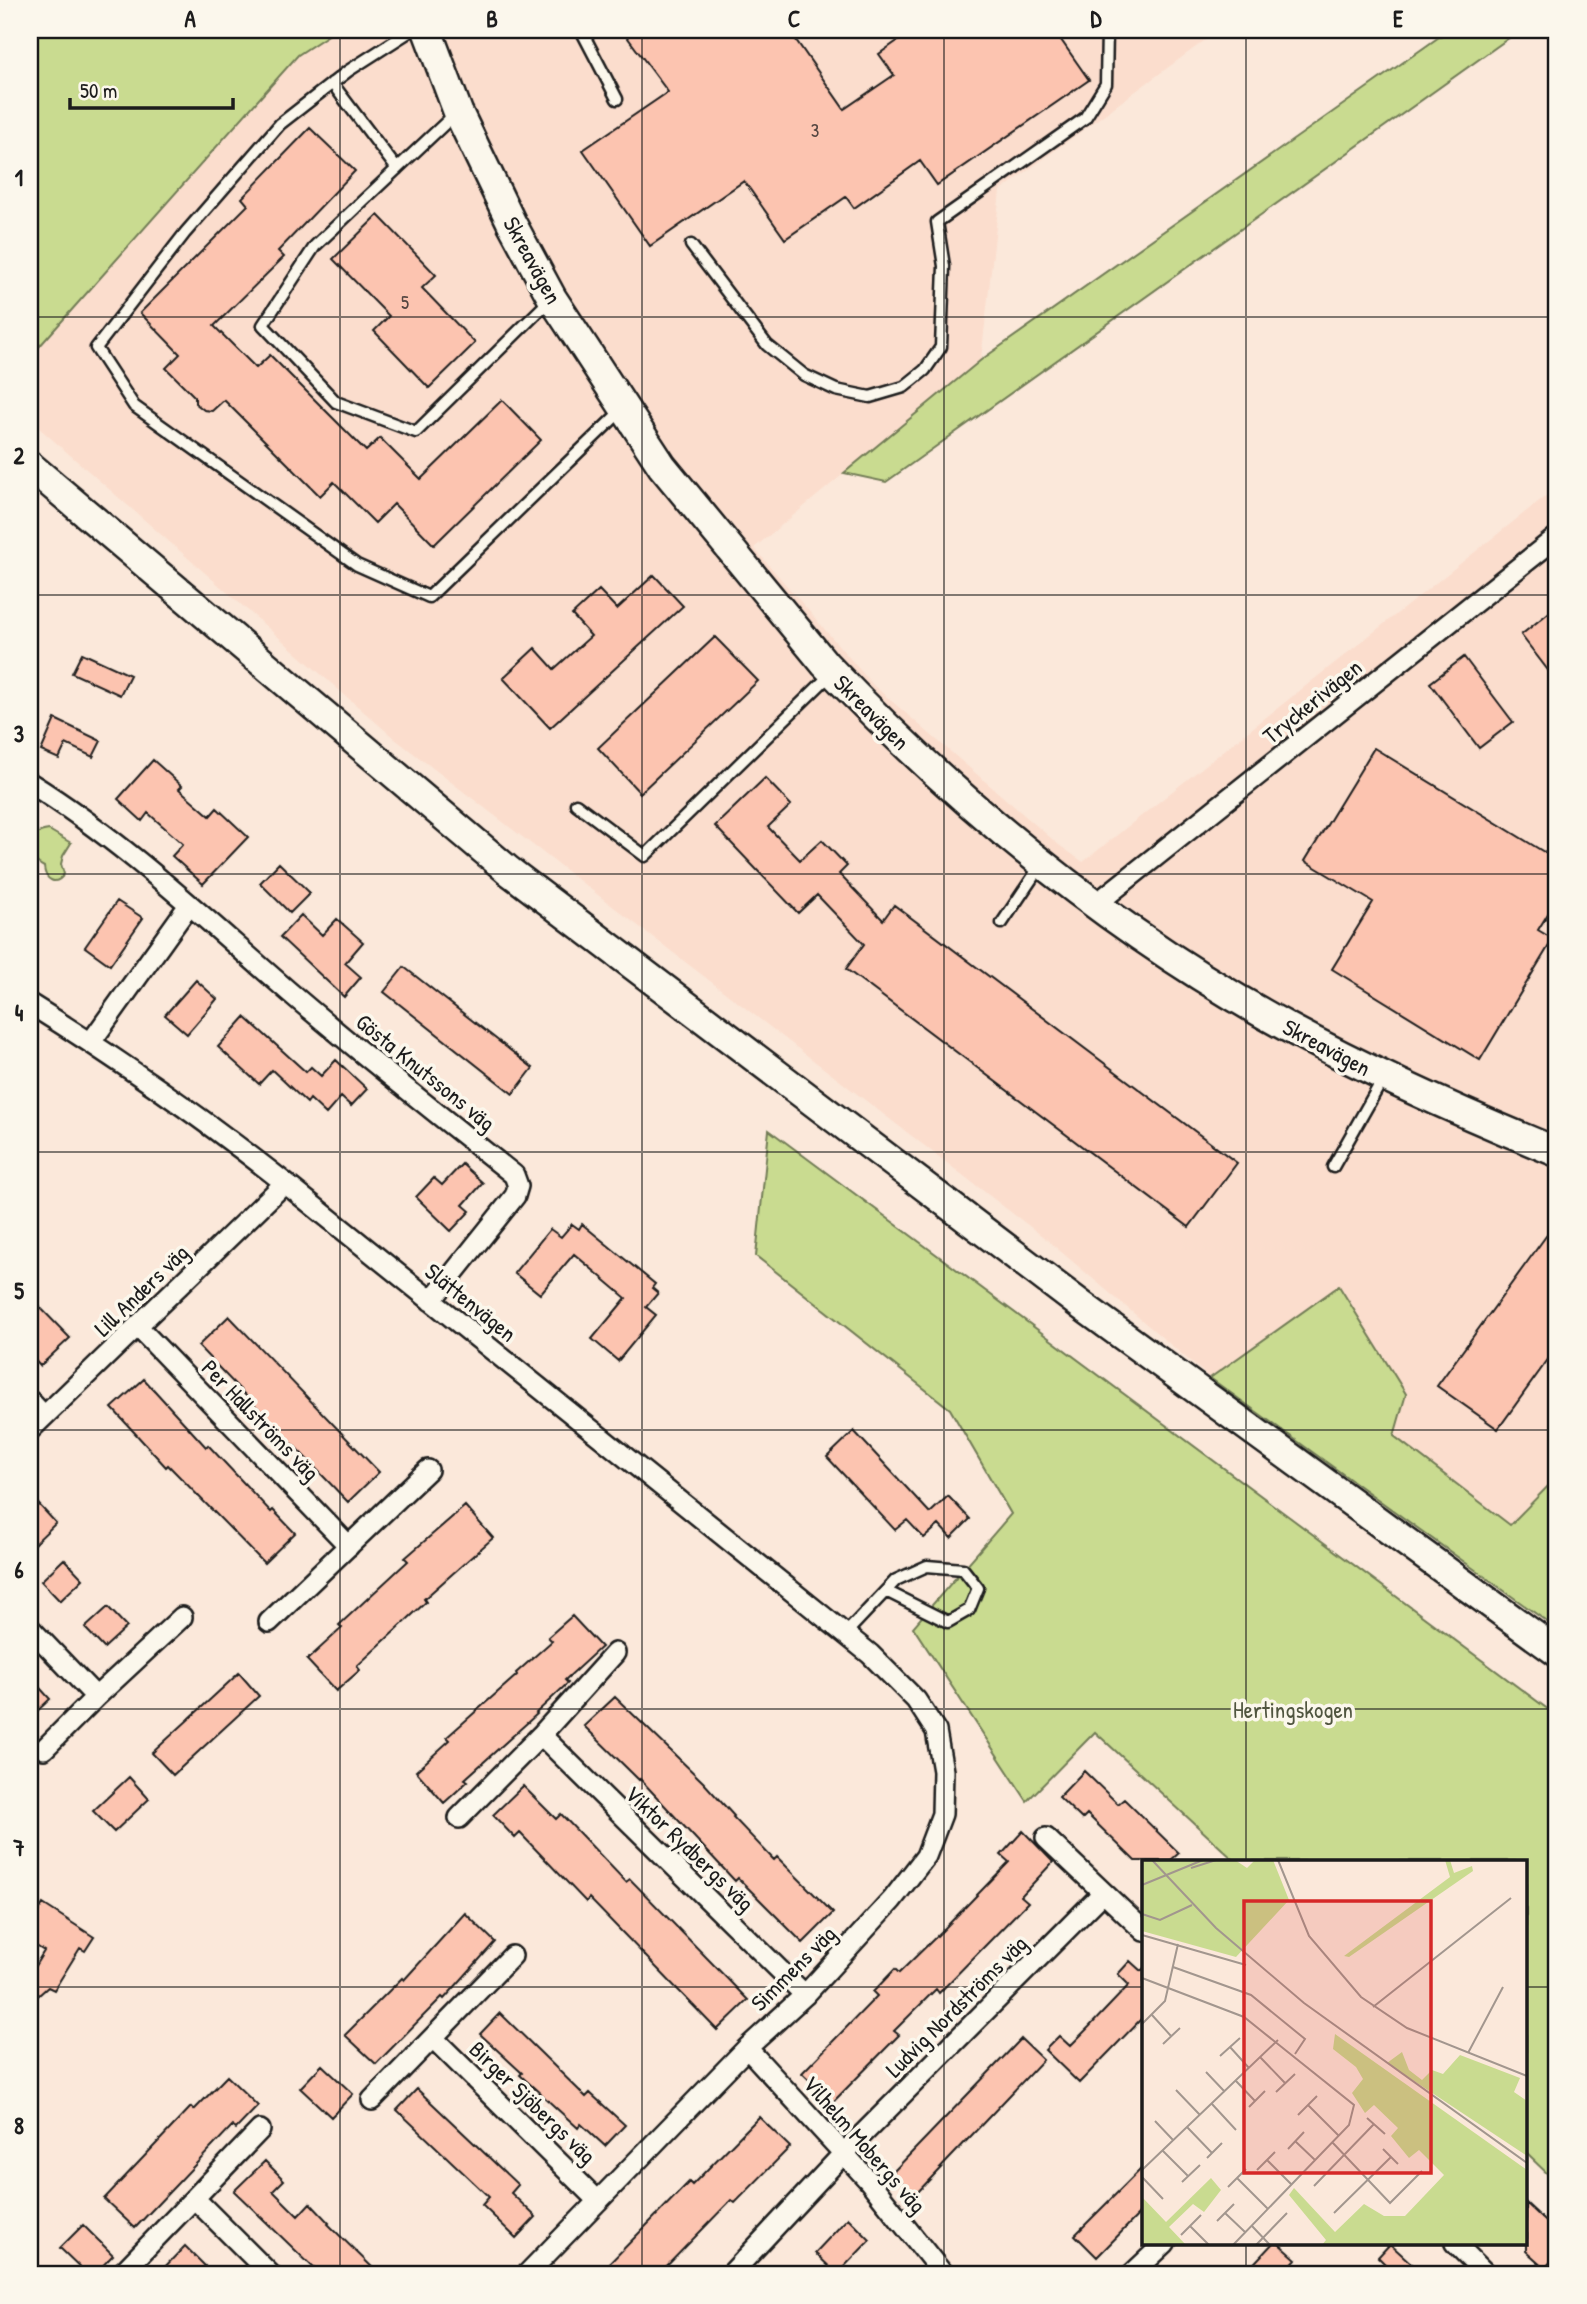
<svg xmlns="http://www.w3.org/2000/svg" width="1587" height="2304" font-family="'Patrick Hand',sans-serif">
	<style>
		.built { fill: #fbddcd }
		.green { fill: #c9db90; stroke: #727c56; stroke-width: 2 }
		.building { fill: #fcc4b0; stroke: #1c1c1c; stroke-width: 2 }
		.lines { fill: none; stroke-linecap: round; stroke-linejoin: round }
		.lane-casing { stroke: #1c1c1c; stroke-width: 15 }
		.street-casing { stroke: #1c1c1c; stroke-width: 24 }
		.secondary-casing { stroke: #1c1c1c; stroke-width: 33 }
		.lane { stroke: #fbf7ec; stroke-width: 10 }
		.street { stroke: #fbf7ec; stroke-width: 19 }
		.secondary { stroke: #fbf7ec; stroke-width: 28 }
		.grid { fill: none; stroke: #1c1c1c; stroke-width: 2; stroke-opacity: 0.55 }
		.labels { text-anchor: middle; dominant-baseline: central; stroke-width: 7; stroke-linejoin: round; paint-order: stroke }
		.number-label { font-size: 19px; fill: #544641 }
		.street-label { font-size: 23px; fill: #1c1c1c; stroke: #fbf7ec }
		.park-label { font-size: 23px; fill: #50553f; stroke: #fbf7ec }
		.inset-road { fill: none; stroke: #a2968e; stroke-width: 2 }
		.view { fill: #d62828; fill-opacity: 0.15; stroke: #d62828; stroke-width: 3.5 }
		.inset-edge { fill: none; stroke: #1c1c1c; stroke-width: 3.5 }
		.neatline { fill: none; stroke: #1c1c1c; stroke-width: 2.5 }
		.grid-label { font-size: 23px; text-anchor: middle; font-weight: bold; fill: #1c1c1c }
	</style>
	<rect width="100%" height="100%" fill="#fbe8da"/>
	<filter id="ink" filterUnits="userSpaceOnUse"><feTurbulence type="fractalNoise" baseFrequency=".0143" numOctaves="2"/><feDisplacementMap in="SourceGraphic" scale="14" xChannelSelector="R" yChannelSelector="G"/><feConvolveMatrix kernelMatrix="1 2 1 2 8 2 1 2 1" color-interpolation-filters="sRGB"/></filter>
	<g filter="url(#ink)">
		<path class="built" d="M336 30H1219L1000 191 981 360 754 548 873 685 1059 845 1083 862 1557 487V1477L1510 1525 1394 1436 1339 1287 1210 1378 1046 1239 395 739 30 420V357L298 55Z"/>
		<path class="green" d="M30 30H336L298 55 30 357Z
			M1449 30H1520L886 482 844 473 981 360Z
			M49 830 71 843 63 856 61 864 64 874C56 887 45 880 44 867 23 856 23 833 49 830Z
			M769 1130 1557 1716V2183L1526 2153V1861H1235L1095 1732 1027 1801 913 1627 1011 1514 950 1409 756 1256Z
			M1339 1286 1406 1394 1394 1436 1510 1525 1557 1477V1629L1210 1378Z"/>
		<path class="building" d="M622 30H789L844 109 894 75 879 54 913 30H1054L1089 80 937 185 920 161 854 208 846 197 785 239 744 181 650 246 583 150 668 92Z
			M310 128 355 171 278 251 284 257 214 326 256 368 270 355 366 451 380 438 421 479 502 400 541 440 434 545 394 504 375 523 334 482 320 496 224 400 212 411 204 410 195 403V397L166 368 180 354 140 313 248 205 242 198Z
			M378 215 436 275 422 288 475 343 429 388 374 331 389 316 333 259Z
			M654 575 683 606 550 728 503 678 535 648 554 669 591 636 572 615 599 590 617 609Z
			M1557 606V682L1521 635Z
			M715 637 758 681 640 793 598 748Z
			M82 653 130 675 120 695 72 673Z
			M1464 657 1513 722 1479 748 1430 683Z
			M55 719 101 741 93 757 66 744 59 759 41 751Z
			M1374 748 1557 860V899L1538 930 1553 939 1480 1060 1332 969 1373 902 1305 861Z
			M153 760 182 786 179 789 210 816 217 808 248 837 203 884 172 856 183 844 148 813 142 821 118 799Z
			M765 778 791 805 768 827 800 860 822 840 847 866 839 874 883 920 894 905 1237 1163 1189 1227 846 969 864 944 817 895 798 913 715 826Z
			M279 863 310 893 290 913 260 883Z
			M117 901 143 918 110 965 85 947Z
			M301 915 322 935 337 919 363 942 345 963 361 977 344 997 280 937Z
			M404 967 533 1068 513 1094 384 992Z
			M196 980 217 999 187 1034 165 1015Z
			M245 1017 306 1072 311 1067 321 1076 336 1060 367 1089 351 1106 341 1097 326 1114 310 1099 307 1103 272 1070 259 1084 218 1047Z
			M462 1164 483 1183 463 1205 470 1211 451 1231 416 1197 434 1178 442 1185Z
			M1557 1221V1347L1498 1429 1437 1386Z
			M572 1224 579 1229 582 1224 655 1284 652 1288 658 1293 646 1307 656 1315 618 1361 592 1339 626 1298 574 1254 540 1294 514 1273 550 1229 561 1237Z
			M30 1297 70 1338 40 1366 30 1355Z
			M229 1316 379 1472 348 1502 198 1346Z
			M144 1379 206 1447 208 1445 271 1512 273 1510 295 1533 264 1563 168 1465 166 1467 112 1408Z
			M854 1431 930 1513 948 1496 970 1519 951 1538 939 1525 924 1538 907 1520 895 1530 827 1457Z
			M30 1495 56 1523 30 1548Z
			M465 1506 493 1538 424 1599 426 1602 357 1666 360 1670 336 1691 307 1660 342 1628 339 1625 408 1561 405 1558Z
			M64 1559 83 1579 60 1601 41 1581Z
			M108 1607 127 1627 104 1648 85 1628Z
			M572 1616 601 1647 565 1680 568 1683 536 1713 537 1714 465 1779 468 1781 444 1803 416 1771 450 1740 447 1737 517 1675 516 1673 552 1641 548 1637Z
			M239 1673 259 1696 173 1775 152 1753Z
			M30 1677 50 1699 30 1718Z
			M615 1697 703 1782 734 1816 733 1817 774 1860 777 1857 833 1913 803 1943 738 1878 735 1881 640 1779 639 1780 584 1726Z
			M1084 1771 1118 1804 1124 1799 1179 1853 1170 1861H1135L1087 1814 1082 1819 1059 1797Z
			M129 1777 149 1799 114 1832 93 1811Z
			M523 1786 556 1819 561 1814 626 1882 630 1879 748 2000 717 2030 589 1898 586 1902 520 1833 515 1838 493 1815Z
			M1023 1831 1053 1862 1021 1896 1028 1902 939 1993 936 1989 894 2031 899 2035 833 2102 802 2073 877 1996 873 1992 895 1969 899 1973 943 1930 1009 1862 1001 1855Z
			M43 1904 94 1937 85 1951 80 1948 54 1990 48 1987 30 2003V1974L44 1951 30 1942V1925Z
			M465 1913 495 1942 444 1999 442 1997 376 2064 345 2035 402 1978 404 1980Z
			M1130 1961 1141 1971 1144 1968V2016L1079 2083 1045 2050 1059 2036 1070 2046 1089 2027 1129 1985 1118 1974Z
			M500 2013 586 2097 590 2093 625 2125 605 2146 581 2124 578 2128 520 2075 522 2073 480 2034Z
			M1021 2039 1043 2060 915 2195 892 2173Z
			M322 2065 353 2094 331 2117 300 2088Z
			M227 2076 258 2106 236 2129 232 2126 135 2228 104 2199 191 2107 194 2110Z
			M417 2089 518 2185 511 2193 536 2217 516 2238 482 2205 489 2197 397 2110Z
			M759 2117 790 2147 735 2203 731 2200 659 2274H599L689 2182 692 2185Z
			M265 2161 284 2180 273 2191 298 2216 310 2203 329 2223 328 2224 379 2274H320L234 2191Z
			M1144 2166V2209L1097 2257 1075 2235Z
			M1526 2203 1557 2232V2255L1545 2268 1526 2251Z
			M848 2218 870 2240 837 2274 815 2253Z
			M83 2225 113 2255 95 2274H87L60 2248Z
			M1273 2243H1278L1296 2259 1283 2274H1244Z
			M1390 2244 1423 2274H1379L1387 2266 1378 2257Z
			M185 2246 205 2266 196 2274H158Z"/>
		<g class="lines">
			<defs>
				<path id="lane" d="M412 30 348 71 280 124 185 233 96 348 134 406 357 565 429 597 622 410
					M581 30 617 99
					M332 83 397 169
					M455 114 315 246 263 325 336 402 416 432 551 299
					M691 245 767 345 804 375 836 390 870 397 904 387 925 370 941 347 944 266 937 222 1085 118 1106 84 1107 30
					M576 804 645 856 830 675
					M1002 923 1041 865
					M1333 1167 1384 1077
					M845 1634 896 1580 927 1566 963 1569 978 1588 969 1610 948 1622 886 1591"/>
				<path id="street" d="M30 783C123 841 204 918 287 990 361 1054 438 1114 514 1175L518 1186 515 1196 431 1301
					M1096 904 1557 537
					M30 1004C118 1059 203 1118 285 1183L870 1654 916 1700 936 1731 943 1771 942 1814 926 1856 892 1900 805 1995 747 2048 527 2274
					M91 1042 189 905
					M138 1327 349 1546
					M30 1401 44 1416
					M30 1430 285 1183
					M269 1622 428 1470
					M30 1628 96 1697
					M541 1735 805 1995
					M44 1749 96 1697 182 1617
					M459 1818 541 1735 615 1653
					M1046 1838 1144 1931
					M433 2038 598 2201
					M747 2048 869 2181 943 2274
					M372 2100 512 1956
					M195 2199 270 2274
					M1455 2243 1486 2274
					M121 2274 260 2130
					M731 2274 844 2153 1103 1893
					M1132 2274 1165 2243"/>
				<path id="secondary" d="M427 30 458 112 512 224 552 298 662 466 825 664C960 806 1116 934 1289 1028 1376 1075 1466 1115 1557 1152
					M30 466 509 871 1081 1305 1557 1652"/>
			</defs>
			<use href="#lane" class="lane-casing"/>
			<use href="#street" class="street-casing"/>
			<use href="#secondary" class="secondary-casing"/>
			<use href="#lane" class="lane"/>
			<use href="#street" class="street"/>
			<use href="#secondary" class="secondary"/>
		</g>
	</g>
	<path class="grid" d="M340 30V2274M642 30V2274M944 30V2274M1246 30V1861M30 317H1557M30 595H1557M30 874H1557M30 1152H1557M30 1430H1557M30 1709H1557M30 1987H1144M1526 1987H1557M1246 2243V2274"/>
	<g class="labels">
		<g class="number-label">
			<text x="815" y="130">3</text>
			<text x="405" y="302">5</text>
		</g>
		<g class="street-label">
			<text transform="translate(533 260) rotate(61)">Skreavägen</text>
			<text transform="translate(1312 701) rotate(-39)">Tryckerivägen</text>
			<text transform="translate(872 712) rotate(45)">Skreavägen</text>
			<text transform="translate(1327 1047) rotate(28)">Skreavägen</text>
			<text transform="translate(426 1072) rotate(39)">Gösta Knutssons väg</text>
			<text transform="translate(141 1290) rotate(-44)">Lill Anders väg</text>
			<text transform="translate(471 1302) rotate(39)">Slättenvägen</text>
			<text transform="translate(261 1420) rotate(46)">Per Hallströms väg</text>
			<text transform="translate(690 1848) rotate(44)">Viktor Rydbergs väg</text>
			<text transform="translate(793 1968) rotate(-45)">Simmens väg</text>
			<text transform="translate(956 2006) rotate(-45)">Ludvig Nordströms väg</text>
			<text transform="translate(533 2102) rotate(44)">Birger Sjöbergs väg</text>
			<text transform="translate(865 2144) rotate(49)">Vilhelm Mobergs väg</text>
		</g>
		<g class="park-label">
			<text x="1293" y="1709">Hertingskogen</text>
		</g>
	</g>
	<g transform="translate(1142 1860)">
		<rect width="385" height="385" fill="#fbe8da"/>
		<path d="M0 0H93L105 8 113 0H131L147 40 94 97 0 71ZM303 0H308L312 13 330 6 331 11 207 97 202 96 308 17ZM193 174 385 310V385H180L184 380 147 335 152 328 193 372 222 344 242 356H263L302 315 277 290 267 298 249 276 256 268 232 245 223 253 210 233 221 219 214 207 191 189ZM260 192 267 210 280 220 290 210 301 214 318 195 378 218 372 232 385 241V296L245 203ZM69 318 79 330 62 352 51 344 27 367 44 385H0V337L24 362Z" fill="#c9db90"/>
		<path class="inset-road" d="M10 0 74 68 162 143 385 303M136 0 167 76 219 137 265 168 385 216M49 8 74 0M0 25 61 0M0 54 18 60 50 45M0 75 104 105M31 107 109 135 163 179 153 194M0 118 102 157 212 245 207 265 91 385M231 147 369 38M10 155 29 176M0 164 23 141 36 84M21 184 38 168M88 187 107 208M326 193 361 127M78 196 98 178M118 197 143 223M64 212 83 232M94 221 113 241M34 230 58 255M134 232 153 214M70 244 94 270M166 245 197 276M107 247 123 231M156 255 175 236M225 258 243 274M13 261 31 280M45 267 70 293M153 281 173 300M190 282 248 343 280 311M146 289 162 272M241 289 256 304M21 291 46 316M65 298 80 283M125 300 149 324M0 310 136 180M115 310 133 292M0 317 21 339M95 318 126 349M40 322 58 305M172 326 232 264M86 327 104 309M83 353 103 372M192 353 249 297M75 361 92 344M48 366 67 385M110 366 128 385M39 375 59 355M114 385 145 353"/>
		<path class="view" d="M102 41H289V313H102Z"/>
		<rect width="385" height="385" class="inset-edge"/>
	</g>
	<rect width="1587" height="2304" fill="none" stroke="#fbf7ec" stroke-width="77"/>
	<path d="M70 98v10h163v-10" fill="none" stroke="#1c1c1c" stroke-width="3.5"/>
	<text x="80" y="98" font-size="21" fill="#1c1c1c" stroke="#fbf7ec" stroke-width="5" paint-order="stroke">50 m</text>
	<rect x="38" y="38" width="1510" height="2228" class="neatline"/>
	<g class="grid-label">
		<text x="190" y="27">A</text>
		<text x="492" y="27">B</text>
		<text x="794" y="27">C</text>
		<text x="1096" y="27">D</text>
		<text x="1398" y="27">E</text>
		<text x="19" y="186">1</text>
		<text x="19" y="464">2</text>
		<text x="19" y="742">3</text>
		<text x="19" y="1021">4</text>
		<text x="19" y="1299">5</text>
		<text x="19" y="1578">6</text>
		<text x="19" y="1856">7</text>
		<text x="19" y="2134">8</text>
	</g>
</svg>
